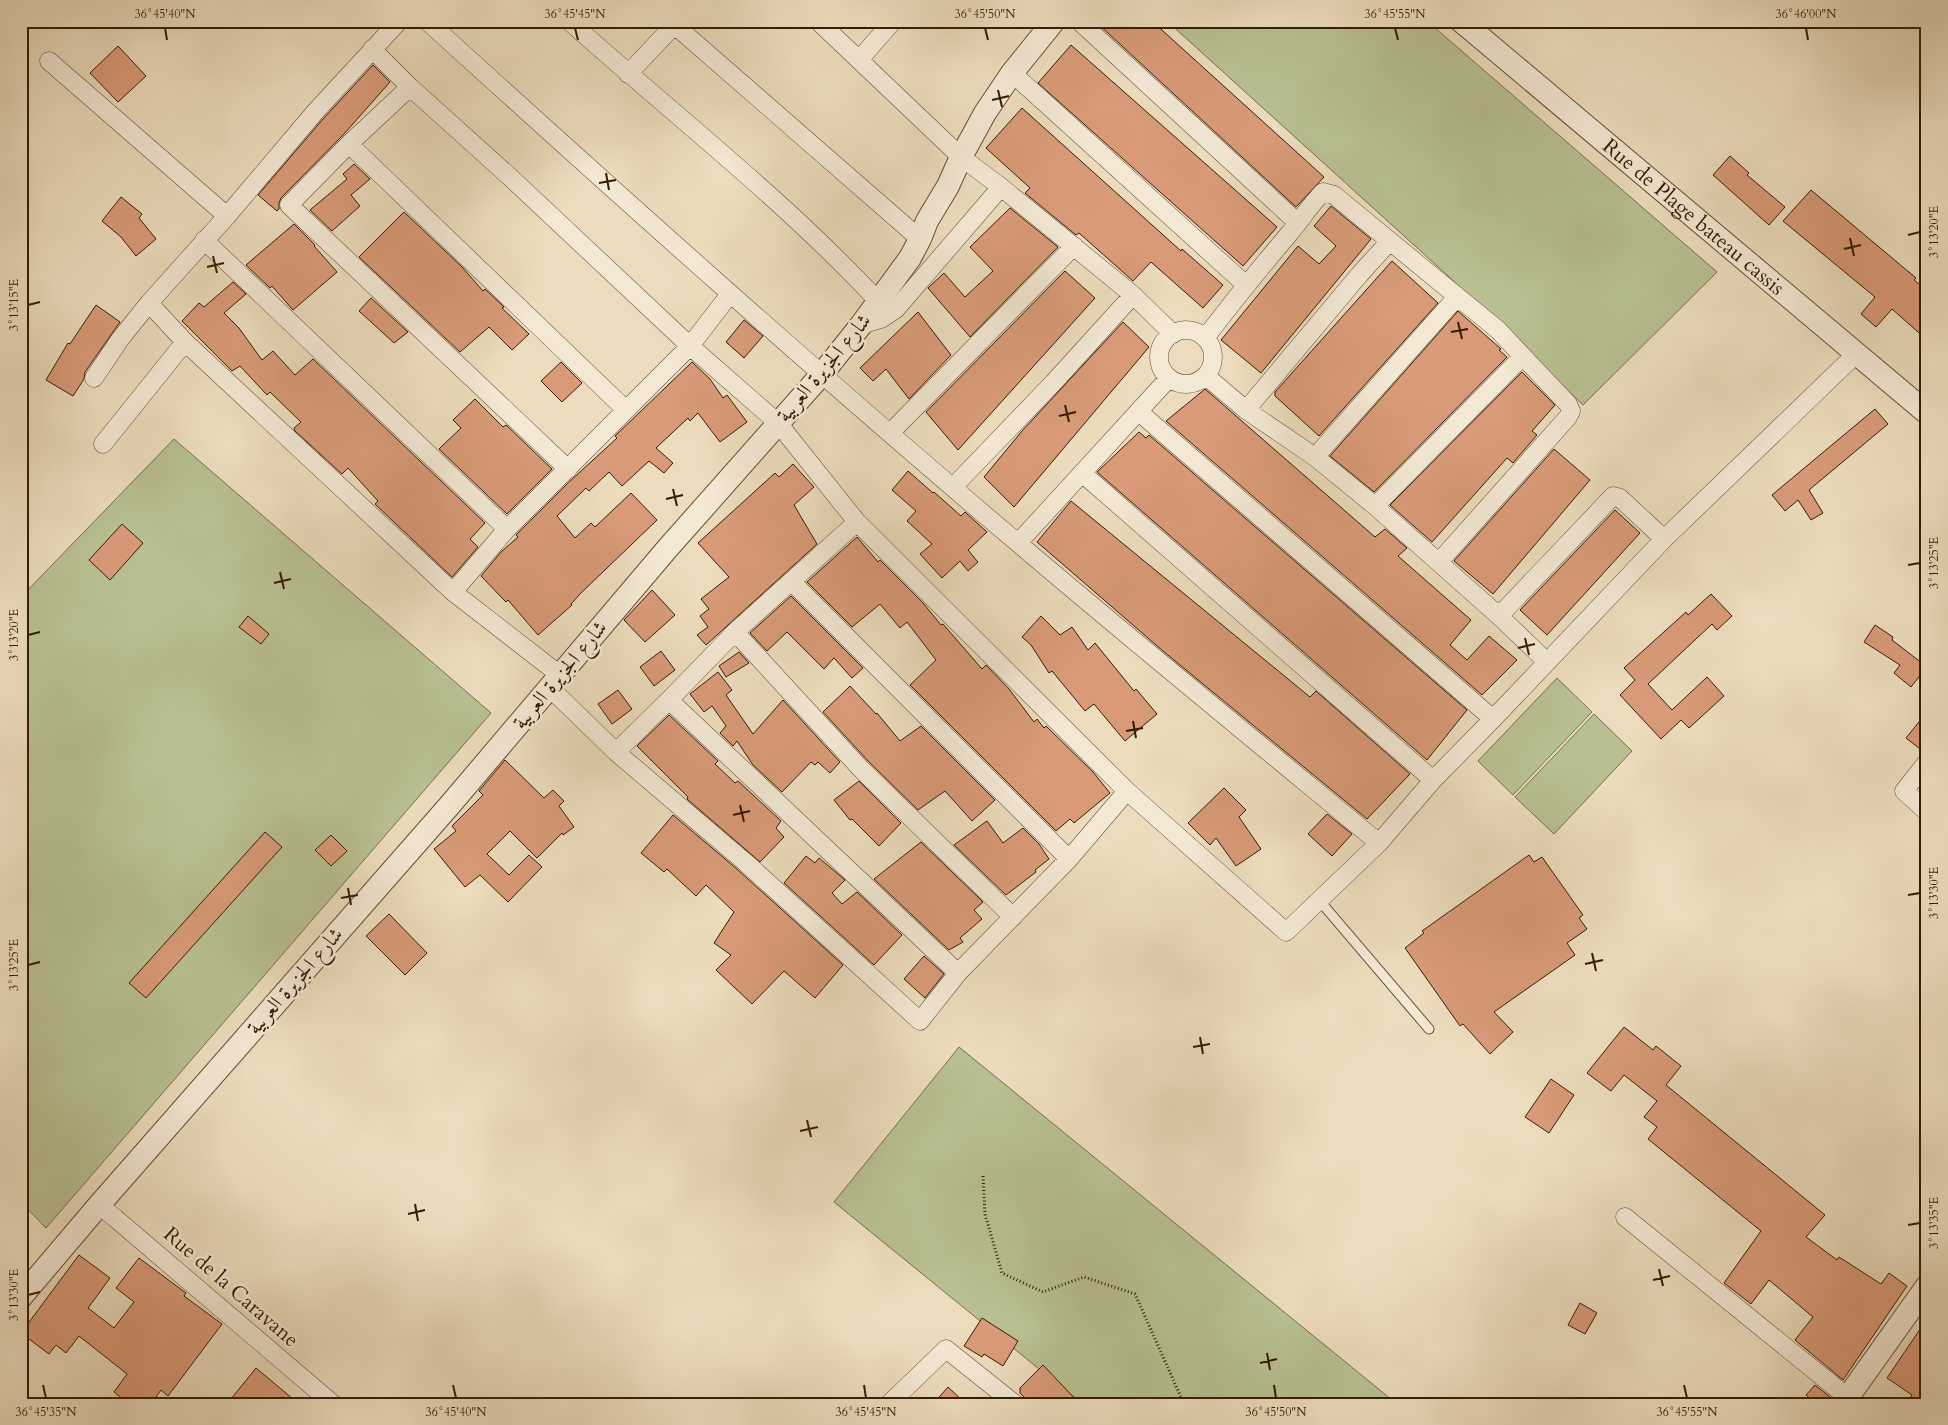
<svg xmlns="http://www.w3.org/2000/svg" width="1948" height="1425" font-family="Cardo,Amiri,serif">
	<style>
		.green { fill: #b8c091; stroke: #776e4a }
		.building { fill: #d89a78; stroke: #361c03 }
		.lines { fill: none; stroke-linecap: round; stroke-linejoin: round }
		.service-casing { stroke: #644c32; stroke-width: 11 }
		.minor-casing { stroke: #644c32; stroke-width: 19 }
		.tertiary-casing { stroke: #644c32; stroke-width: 24 }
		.path { stroke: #361c03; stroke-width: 3; stroke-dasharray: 1 2.5; stroke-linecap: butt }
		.service { stroke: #f3e8d4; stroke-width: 9 }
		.minor { stroke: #f3e8d4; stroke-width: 18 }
		.tertiary { stroke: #f3e8d4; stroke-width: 22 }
		.ticks { fill: none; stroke: #361c03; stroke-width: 2 }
		.labels { text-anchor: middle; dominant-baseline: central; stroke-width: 5; stroke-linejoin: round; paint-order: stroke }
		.street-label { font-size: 21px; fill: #361c03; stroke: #f3e8d4 }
		.neatline { fill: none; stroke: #361c03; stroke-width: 2 }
		.ticks-label { font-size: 12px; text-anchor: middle; fill: #361c03 }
	</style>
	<rect width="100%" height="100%" fill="#ecdcbd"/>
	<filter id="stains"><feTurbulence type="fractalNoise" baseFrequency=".004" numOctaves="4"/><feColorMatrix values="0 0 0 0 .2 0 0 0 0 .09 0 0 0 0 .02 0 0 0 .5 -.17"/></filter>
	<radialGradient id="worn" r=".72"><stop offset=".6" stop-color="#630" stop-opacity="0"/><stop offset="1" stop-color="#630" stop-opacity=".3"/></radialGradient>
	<path class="green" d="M1167 21H1427L1717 272 1583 405 1447 275Z
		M174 439 491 713 46 1228 21 1202V597Z
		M1557 678 1592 712 1513 795 1478 761Z
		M1594 714 1632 751 1554 834 1515 797Z
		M959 1047 1397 1404H1082L834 1202Z"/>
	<path class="building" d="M1095 21H1152L1324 177 1296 207Z
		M1071 45 1277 227 1243 266 1038 83Z
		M118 46 146 76 118 102 90 73Z
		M373 65 390 82 344 134 281 198 279 203V209L277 211 258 195 323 119Z
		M1022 108 1181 251 1182 249 1223 285 1203 308 1151 262 1133 281 1079 233 1076 235 1025 193 1030 188 986 148Z
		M1730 156 1749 173 1747 175 1785 207 1769 225 1713 175Z
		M354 164 370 179 351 195 360 206 332 231 310 210 347 179 343 174Z
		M1811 190 1916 278 1914 280 1927 291V340L1892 309 1876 327 1861 314 1875 297 1783 221Z
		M121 197 142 214 139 218 156 239 136 256 121 237 102 221Z
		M1331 206 1371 239 1261 373 1221 340 1298 246 1319 264 1336 246 1314 226Z
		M1010 208 1058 247 970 337 928 288 944 273 965 297 993 271 970 247Z
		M404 212 462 267 483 291 485 289 504 307 502 308 529 334 512 350 489 327 460 352 359 257Z
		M294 224 315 245 314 246 337 272 293 310 272 286 270 288 246 265Z
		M1392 261 1438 303 1319 436 1275 396V392Z
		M1065 271 1095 298 958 450 926 412Z
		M233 282 246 294 224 313 239 328 262 360 273 351 295 375 313 359 485 523 470 539 478 547 452 577 375 504 378 501 348 468 342 474 295 431 294 428 301 422 270 392 267 395 240 366 232 371 182 321 199 303 204 307Z
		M371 298 408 332 394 343 359 311Z
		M96 305 120 322 85 372 84 379 73 396 46 380 68 343 70 344Z
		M1458 311 1501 349 1499 350 1507 357 1374 492 1330 456Z
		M918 312 951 355 909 399 886 369 873 381 860 368Z
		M744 320 763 336 744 358 726 342Z
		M1123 322 1149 347 1014 507 984 477 1022 431Z
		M561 362 582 383 562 402 541 381Z
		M692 362 710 379 723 398 727 395 747 422 720 442 698 413 690 421 688 418 656 448 673 463 664 473 649 461 622 486 609 472 589 491 586 488 557 516 575 538 591 523 595 527 631 493 657 520 581 593 571 604 572 605 538 635 508 600 506 602 481 576 501 552 518 537 516 535 569 482 617 438 615 436Z
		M1522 372 1555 405 1532 431 1537 435 1513 463 1507 458 1432 542 1390 505Z
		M1205 389 1375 537 1385 529 1407 548 1398 556 1471 620 1450 645 1467 660 1489 636 1517 660 1482 695 1166 421Z
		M475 399 503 427 506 425 552 469 507 514 439 449 461 428 453 420Z
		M1875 409 1888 424 1809 490 1823 513 1811 520 1798 500 1785 511 1772 495Z
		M1139 432 1146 438 1149 435 1467 710 1427 760 1097 472Z
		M1554 449 1590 480 1493 594 1454 561Z
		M793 464 814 487 794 505 817 544 706 645 697 635 708 627 700 616 709 609 701 599 729 577 698 543 775 473 779 477Z
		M908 471 933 493 934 492 961 516 965 512 987 532 968 550 978 562 968 571 960 561 942 578 920 554 932 544 907 521 916 511 892 490Z
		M1071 501 1310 697 1316 691 1410 774 1367 819 1163 651 1037 542Z
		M1615 510 1640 533 1547 635 1520 610Z
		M122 524 143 543 110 580 89 560Z
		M857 537 878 562 880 560 923 603 941 625 943 624 982 669 986 665 1009 689 1034 722 1037 719 1044 728 1046 726 1093 772 1110 793 1074 823 1070 819 1056 831 910 685 936 660 907 622 900 628 880 604 852 627 807 582Z
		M652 590 675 615 645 642 624 620Z
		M1711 594 1732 616 1717 630 1712 624 1648 684 1672 710 1707 677 1724 696 1689 728 1681 720 1661 739 1620 695 1635 680 1624 668 1686 612 1688 615Z
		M791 596 863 668 852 678 834 658 824 669 787 632 767 651 750 633Z
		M248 616 269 634 261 644 239 627Z
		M1041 616 1060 635 1072 627 1088 650 1095 643 1134 691 1136 689 1157 714 1125 741 1094 704 1085 711 1052 671 1049 673 1031 645 1022 637Z
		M1875 625 1893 637 1892 640 1927 667 1911 687 1894 673 1900 665 1864 642Z
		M661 651 675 670 654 686 640 667Z
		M739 652 749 663 726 677 719 666Z
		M718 672 732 690 726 695 753 734 783 700 840 762 830 773 818 762 815 765 811 762 782 792 753 765 737 741 733 746 720 733 726 726 712 706 704 712 690 694Z
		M850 686 876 714 877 713 900 741 921 726 995 800 972 821 945 791 918 810 869 762 823 712Z
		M618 690 632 709 612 724 598 704Z
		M1927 712V752H1924L1906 738Z
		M669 715 718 761 715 764 735 783 738 781 781 821 776 828 784 837 760 862 687 799 688 797 637 746Z
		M505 760 544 798 553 790 564 801 559 806 574 827 563 835 562 833 537 858 510 831 487 854 509 875 529 855 542 867 508 902 480 875 465 887 434 849 456 831 452 826 483 795 479 791Z
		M859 781 901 823 879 846 852 819 850 820 834 800Z
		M1224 788 1246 810 1239 817 1261 849 1236 866 1216 838 1210 845 1188 823Z
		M1327 814 1352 834 1332 856 1308 834Z
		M673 815 738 870 843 965 815 998 784 971 752 1004 716 970 731 955 714 943 734 912 706 885 696 896 667 869 664 872 641 853Z
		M987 821 1003 843 1023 828 1039 844 1049 859 1035 870 1036 872 1006 895 954 845Z
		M265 832 282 847 146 998 129 983Z
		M331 835 347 851 331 866 315 850Z
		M921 842 983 902 974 910 982 919 960 938 963 942 949 950 874 879Z
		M1529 855 1534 862 1542 857 1583 915 1579 918 1587 929 1567 943 1575 955 1494 1012 1513 1032 1490 1054 1463 1024 1460 1026 1405 948 1424 933 1422 931Z
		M806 856 815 863 819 858 845 880 832 893 842 904 857 892 902 935 874 965 784 883Z
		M389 914 427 953 405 975 366 936Z
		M924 956 944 974 925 998 904 979Z
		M1624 1027 1653 1050 1656 1046 1681 1066 1666 1085 1825 1215 1806 1237 1837 1260 1839 1257 1881 1284 1889 1273 1907 1286 1843 1380 1795 1340 1813 1317 1769 1280 1751 1304 1724 1283 1761 1231 1648 1139 1657 1127 1644 1117 1657 1101 1624 1075 1611 1091 1587 1073Z
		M1551 1079 1574 1095 1549 1133 1525 1117Z
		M79 1255 110 1278 88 1308 114 1328 134 1302 116 1288 139 1258 186 1293 184 1296 222 1324 168 1396 161 1390 151 1404H129L114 1392 127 1374 79 1336 66 1353 56 1345 49 1354 21 1333Z
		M1580 1303 1597 1313 1585 1334 1568 1325Z
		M982 1318 1018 1341 1003 1366 984 1354 982 1357 964 1346Z
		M1927 1319V1404H1906L1912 1395 1887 1378Z
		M1043 1365 1080 1404H1031L1020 1393V1388Z
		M256 1368 299 1404H227Z
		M1815 1385 1830 1397 1824 1404H1816L1806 1395Z
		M948 1387 966 1404H933Z"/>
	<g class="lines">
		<defs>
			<path id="service" d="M1319 900 1429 1029"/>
			<path id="minor" d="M399 21 315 112 227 216 149 303 185 342 453 592 560 675
				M427 21C622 198 818 374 1019 544 1138 645 1259 744 1379 843
				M569 21C673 114 784 200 879 302
				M670 21 920 239
				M818 21 961 157 1001 187 1133 295 1173 334
				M1079 21 1298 223
				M372 49 410 87 510 177 690 346 778 423 857 522 1127 791 1286 932 1379 843 1433 780 1493 719 1664 539 1857 353
				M859 60 893 21
				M49 61 227 216
				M1012 73 1246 285
				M628 74 678 21
				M410 87 349 144 626 410
				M349 144 289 205 568 469
				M204 240 507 529
				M861 325 881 319 896 309 1001 187
				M1159 357a27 27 0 1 1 54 0a27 27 0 1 1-54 0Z
				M1205 338C1232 303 1260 268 1289 234 1301 220 1310 205 1323 192L1334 195 1498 330 1568 404 1571 411 1568 417 1439 562
				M1206 376 1246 410 1315 457 1375 506 1499 616 1547 662
				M94 378 121 338 149 303
				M1246 410 1360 274 1390 241
				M1139 412 1493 719
				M890 433 1074 246
				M103 444 185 342
				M1315 457 1456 298
				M1082 473 1433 780
				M953 487 1053 383 1133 295
				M1375 506 1522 357
				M857 522 735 632 669 700 958 973
				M1018 543 1169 378
				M792 582 1069 859
				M453 592 507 529 690 346 730 294
				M1499 616 1613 496 1620 498 1664 539
				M735 632 861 769 1013 917
				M550 688 616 752 745 862 920 1021 958 973 1069 859 1127 791
				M616 752 669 700
				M1927 762 1904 791 1927 812
				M99 1205 115 1218 333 1404
				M1625 1217 1856 1404
				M889 1404 946 1349 1015 1404"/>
			<g id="tertiary">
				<path id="s1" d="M1461 21 1927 413"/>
				<path d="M21 1297 99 1205 449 806 667 549 822 374 861 325 910 258 920 239 927 221 948 186 961 157 985 113 1012 73 1054 21"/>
				<path d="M1843 1404 1927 1286"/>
			</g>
		</defs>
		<use href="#service" class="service-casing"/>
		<use href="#minor" class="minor-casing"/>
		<use href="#tertiary" class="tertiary-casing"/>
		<path class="path" d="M983 1176 985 1214 1002 1273 1043 1292 1084 1277 1135 1294 1184 1404"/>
		<use href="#service" class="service"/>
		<use href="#minor" class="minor"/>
		<use href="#tertiary" class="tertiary"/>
	</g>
	<path class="ticks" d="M165 28 167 40M575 28 578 40M985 28 988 40M1395 28 1398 40M1806 28 1808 40M998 90 1002 107M992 100 1009 96M606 173 609 190M599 183 616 180M1908 235 1920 232M1850 238 1854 256M1844 249 1861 245M213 256 217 273M207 267 224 263M28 305 40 302M1458 322 1462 339M1451 332 1468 329M1065 405 1069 422M1059 416 1076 412M673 489 677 506M666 499 683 495M1908 565 1920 563M280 572 284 589M274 583 291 579M28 635 40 632M1525 638 1529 655M1518 648 1535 644M1133 721 1136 738M1126 731 1143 728M740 805 744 822M733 815 750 811M348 888 351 905M1908 895 1920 893M341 898 358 895M1592 953 1596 971M1585 964 1603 960M28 965 40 962M1200 1037 1203 1054M1193 1047 1210 1044M807 1120 811 1137M800 1131 818 1127M415 1204 418 1221M408 1214 425 1210M1908 1225 1920 1223M1659 1269 1663 1286M1653 1280 1670 1276M28 1295 40 1292M1267 1353 1270 1370M1260 1363 1277 1359M43 1385 46 1398M453 1385 456 1398M864 1385 866 1398M1274 1385 1276 1398M1684 1385 1687 1398"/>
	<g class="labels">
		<g class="street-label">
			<text stroke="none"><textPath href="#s1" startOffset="304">Rue de Plage bateau cassis</textPath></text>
			<text transform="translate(824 368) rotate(-50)">شارع الجزيرة العربية</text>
			<text transform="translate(560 675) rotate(-50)">شارع الجزيرة العربية</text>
			<text transform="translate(295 981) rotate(-49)">شارع الجزيرة العربية</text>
			<text transform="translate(231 1287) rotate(41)">Rue de la Caravane</text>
		</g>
	</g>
	<rect width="1948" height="1425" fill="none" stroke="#ecdcbd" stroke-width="55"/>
	<rect x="28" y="28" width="1892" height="1370" class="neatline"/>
	<g class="ticks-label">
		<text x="165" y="18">36°45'40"N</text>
		<text x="575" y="18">36°45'45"N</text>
		<text x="985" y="18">36°45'50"N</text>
		<text x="1395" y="18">36°45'55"N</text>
		<text x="1806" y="18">36°46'00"N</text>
		<text transform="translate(1934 232) rotate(-90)" y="4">3°13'20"E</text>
		<text transform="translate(14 305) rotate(-90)" y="4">3°13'15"E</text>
		<text transform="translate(1934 563) rotate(-90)" y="4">3°13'25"E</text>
		<text transform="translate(14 635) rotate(-90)" y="4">3°13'20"E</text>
		<text transform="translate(1934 893) rotate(-90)" y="4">3°13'30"E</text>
		<text transform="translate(14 965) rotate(-90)" y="4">3°13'25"E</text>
		<text transform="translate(1934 1223) rotate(-90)" y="4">3°13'35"E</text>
		<text transform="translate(14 1295) rotate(-90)" y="4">3°13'30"E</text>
		<text x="46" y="1416">36°45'35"N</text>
		<text x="456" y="1416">36°45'40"N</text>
		<text x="866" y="1416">36°45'45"N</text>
		<text x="1276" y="1416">36°45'50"N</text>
		<text x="1687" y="1416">36°45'55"N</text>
	</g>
	<rect width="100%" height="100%" filter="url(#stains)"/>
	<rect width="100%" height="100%" fill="url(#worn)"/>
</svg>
